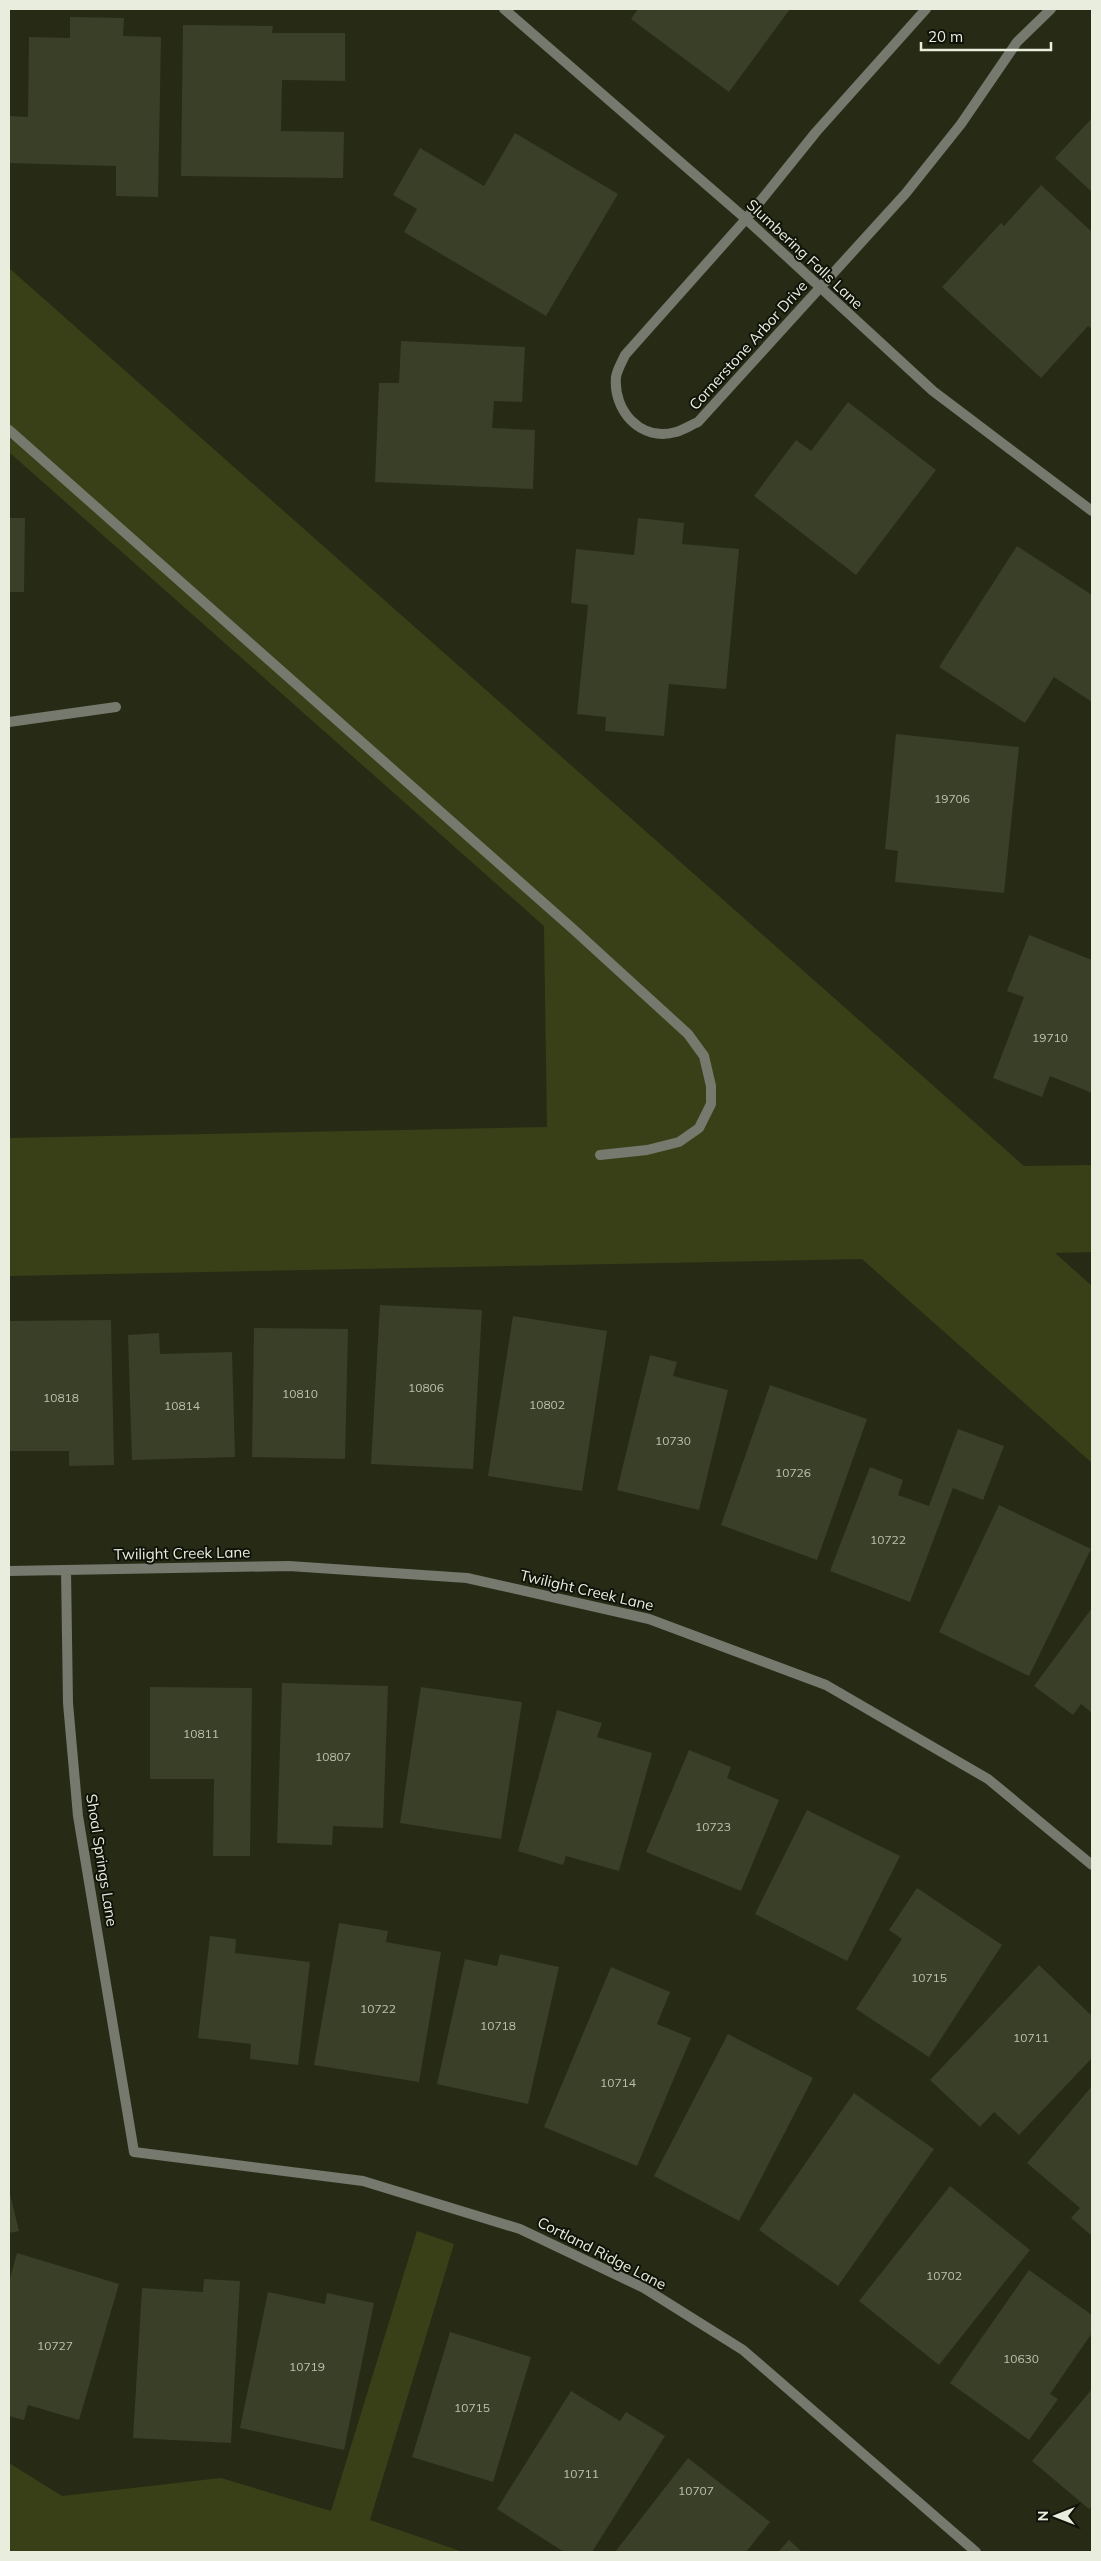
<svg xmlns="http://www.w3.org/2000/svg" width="1101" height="2561" font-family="Mulish,sans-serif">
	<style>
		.green { fill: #394017 }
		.building { fill: #3a3f28 }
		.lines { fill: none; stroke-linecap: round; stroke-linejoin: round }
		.service { stroke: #76796e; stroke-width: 10 }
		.minor { stroke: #76796e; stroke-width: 10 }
		.labels { text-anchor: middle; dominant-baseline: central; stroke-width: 4; stroke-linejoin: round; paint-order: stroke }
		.number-label { font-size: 12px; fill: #bdc2b0 }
		.street-label { font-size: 15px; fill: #e9edde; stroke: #101309 }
	</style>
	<rect width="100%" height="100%" fill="#272b15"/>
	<path class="green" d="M9 268 1024 1166 1092 1165V1252L1055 1253 1092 1286V1463L862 1259 9 1276V1138L547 1127 544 926 9 452Z
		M417 2231 454 2244 370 2520 463 2552H9V2463L62 2496 221 2478 331 2511Z"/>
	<path class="building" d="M638 9H790L729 92 631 19Z
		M70 17 124 18 123 36 161 37 158 197 116 196V166L9 163V116L28 117 29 37 70 38Z
		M183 25 273 26 272 33H345V81L282 80 281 131 344 132 343 178 181 176Z
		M1092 118V192L1055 158Z
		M515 133 618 194 546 316 404 232 417 209 393 195 420 148 484 186Z
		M1041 185 1092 232V329L1088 326 1041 378 942 287 1001 223 1004 226Z
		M401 341 525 347 522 402 494 401 492 428 535 430 533 489 375 482 379 383H399Z
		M848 402 936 470 856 575 754 496 796 440 811 451Z
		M9 518H25L24 592H9Z
		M638 518 684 523 682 544 739 549 726 689 669 684 664 736 605 731 606 717 577 714 588 605 571 603 576 549 634 555Z
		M1017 546 1092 595V702L1054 677 1025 723 939 667Z
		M896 734 1019 747 1004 893 895 882 898 851 885 849Z
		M1029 935 1092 960V1093L1050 1076 1042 1097 993 1078 1024 997 1007 991Z
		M380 1305 482 1310 473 1469 371 1464Z
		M513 1316 607 1331 582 1491 488 1476Z
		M111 1320 114 1465 69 1466V1451H10L9 1321Z
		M254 1328 348 1329 345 1459 252 1457Z
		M159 1333 160 1354 232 1352 235 1457 132 1460 128 1335Z
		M650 1355 677 1362 673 1376 728 1390 699 1510 617 1490Z
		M770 1385 867 1419 817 1560 721 1525Z
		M958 1429 1004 1446 983 1500 953 1488 910 1602 830 1571 870 1467 903 1480 898 1495 929 1506Z
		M999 1505 1091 1549 1029 1676 939 1632Z
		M1092 1608V1713L1081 1704 1073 1715 1034 1686Z
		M282 1683 388 1686 383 1828 333 1826 332 1845 277 1843Z
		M150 1687 252 1688 250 1856H213L214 1779H150Z
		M421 1687 522 1702 501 1839 400 1823Z
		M557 1710 602 1723 597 1737 652 1753 619 1871 566 1856 563 1865 518 1851Z
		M689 1750 731 1767 727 1778 779 1800 741 1891 646 1852Z
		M807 1810 900 1856 847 1961 755 1914Z
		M917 1888 1002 1945 929 2057 856 2009 902 1939 889 1930Z
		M339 1923 388 1931 386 1942 441 1952 419 2082 314 2065Z
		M210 1936 236 1939 235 1953 310 1962 298 2065 250 2059 251 2044 198 2038Z
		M500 1954 559 1967 528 2104 437 2084 465 1959 497 1966Z
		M1039 1965 1092 2016V2058L1019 2135 994 2112 980 2127 930 2080Z
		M611 1967 670 1992 657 2024 691 2038 637 2166 544 2127Z
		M728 2034 813 2078 739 2221 654 2176Z
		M1092 2086V2236L1071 2218 1080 2208 1027 2163Z
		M854 2093 934 2149 838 2286 759 2230Z
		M950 2186 1030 2250 939 2365 859 2301Z
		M9 2190 19 2231 9 2233Z
		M17 2253 119 2284 79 2420 28 2405 24 2420 9 2416V2282Z
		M1029 2270 1092 2315V2333L1050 2394 1058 2399 1029 2440 950 2383Z
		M204 2279 240 2281 231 2443 133 2438 142 2288 203 2292Z
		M268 2292 325 2304 327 2293 374 2303 344 2450 240 2428Z
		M450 2332 531 2357 493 2482 412 2457Z
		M1092 2389V2506L1089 2509 1032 2461Z
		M571 2391 620 2421 626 2412 665 2436 592 2552H564L497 2509Z
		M688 2458 770 2522 746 2552H615Z
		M789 2540 802 2552H778Z"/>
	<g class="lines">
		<path class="service" d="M9 430 573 929 688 1034 704 1056 711 1086V1104L699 1128 679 1142 647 1150 600 1155"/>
		<path class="minor" d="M504 9 746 219 933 391 1092 511
			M926 9 816 132 746 219 625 355C622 362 617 370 616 377 613 411 641 442 676 432 683 430 691 425 698 422L906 193 961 124 1017 42 1051 9
			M9 722 116 707
			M66 1570 68 1703 78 1816 134 2152 363 2181 520 2229 644 2288 743 2350 976 2552
			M9 1571 289 1566 467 1578 649 1619 826 1685 988 1779 1092 1865"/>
	</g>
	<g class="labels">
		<g class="number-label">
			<text x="952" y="798">19706</text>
			<text x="1050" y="1037">19710</text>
			<text x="426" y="1387">10806</text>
			<text x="300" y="1393">10810</text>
			<text x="61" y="1397">10818</text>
			<text x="547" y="1404">10802</text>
			<text x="182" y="1405">10814</text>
			<text x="673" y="1440">10730</text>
			<text x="793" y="1472">10726</text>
			<text x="888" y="1539">10722</text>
			<text x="201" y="1733">10811</text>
			<text x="333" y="1756">10807</text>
			<text x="713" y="1826">10723</text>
			<text x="929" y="1977">10715</text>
			<text x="378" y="2008">10722</text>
			<text x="498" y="2025">10718</text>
			<text x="1031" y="2037">10711</text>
			<text x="618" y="2082">10714</text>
			<text x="944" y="2275">10702</text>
			<text x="55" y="2345">10727</text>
			<text x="1021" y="2358">10630</text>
			<text x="307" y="2366">10719</text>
			<text x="472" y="2407">10715</text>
			<text x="581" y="2473">10711</text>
			<text x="696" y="2490">10707</text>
		</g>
		<g class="street-label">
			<text transform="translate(805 254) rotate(43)">Slumbering Falls Lane</text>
			<text transform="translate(748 345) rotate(-48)">Cornerstone Arbor Drive</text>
			<text transform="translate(182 1553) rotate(-1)">Twilight Creek Lane</text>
			<text transform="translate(587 1590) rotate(13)">Twilight Creek Lane</text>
			<text transform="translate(102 1860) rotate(81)">Shoal Springs Lane</text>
			<text transform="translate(602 2253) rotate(27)">Cortland Ridge Lane</text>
		</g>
	</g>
	<rect width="1101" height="2561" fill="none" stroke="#e9edde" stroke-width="20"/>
	<g transform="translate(1056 2516) rotate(270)" stroke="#101309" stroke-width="4" paint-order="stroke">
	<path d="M0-4L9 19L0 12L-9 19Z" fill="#e9edde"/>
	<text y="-8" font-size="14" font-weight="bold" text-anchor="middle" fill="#e9edde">N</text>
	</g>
	<path d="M921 42v8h130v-8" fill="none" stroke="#e9edde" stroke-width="2.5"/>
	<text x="928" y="42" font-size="15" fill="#e9edde" stroke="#101309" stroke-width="4" paint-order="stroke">20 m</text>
</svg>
